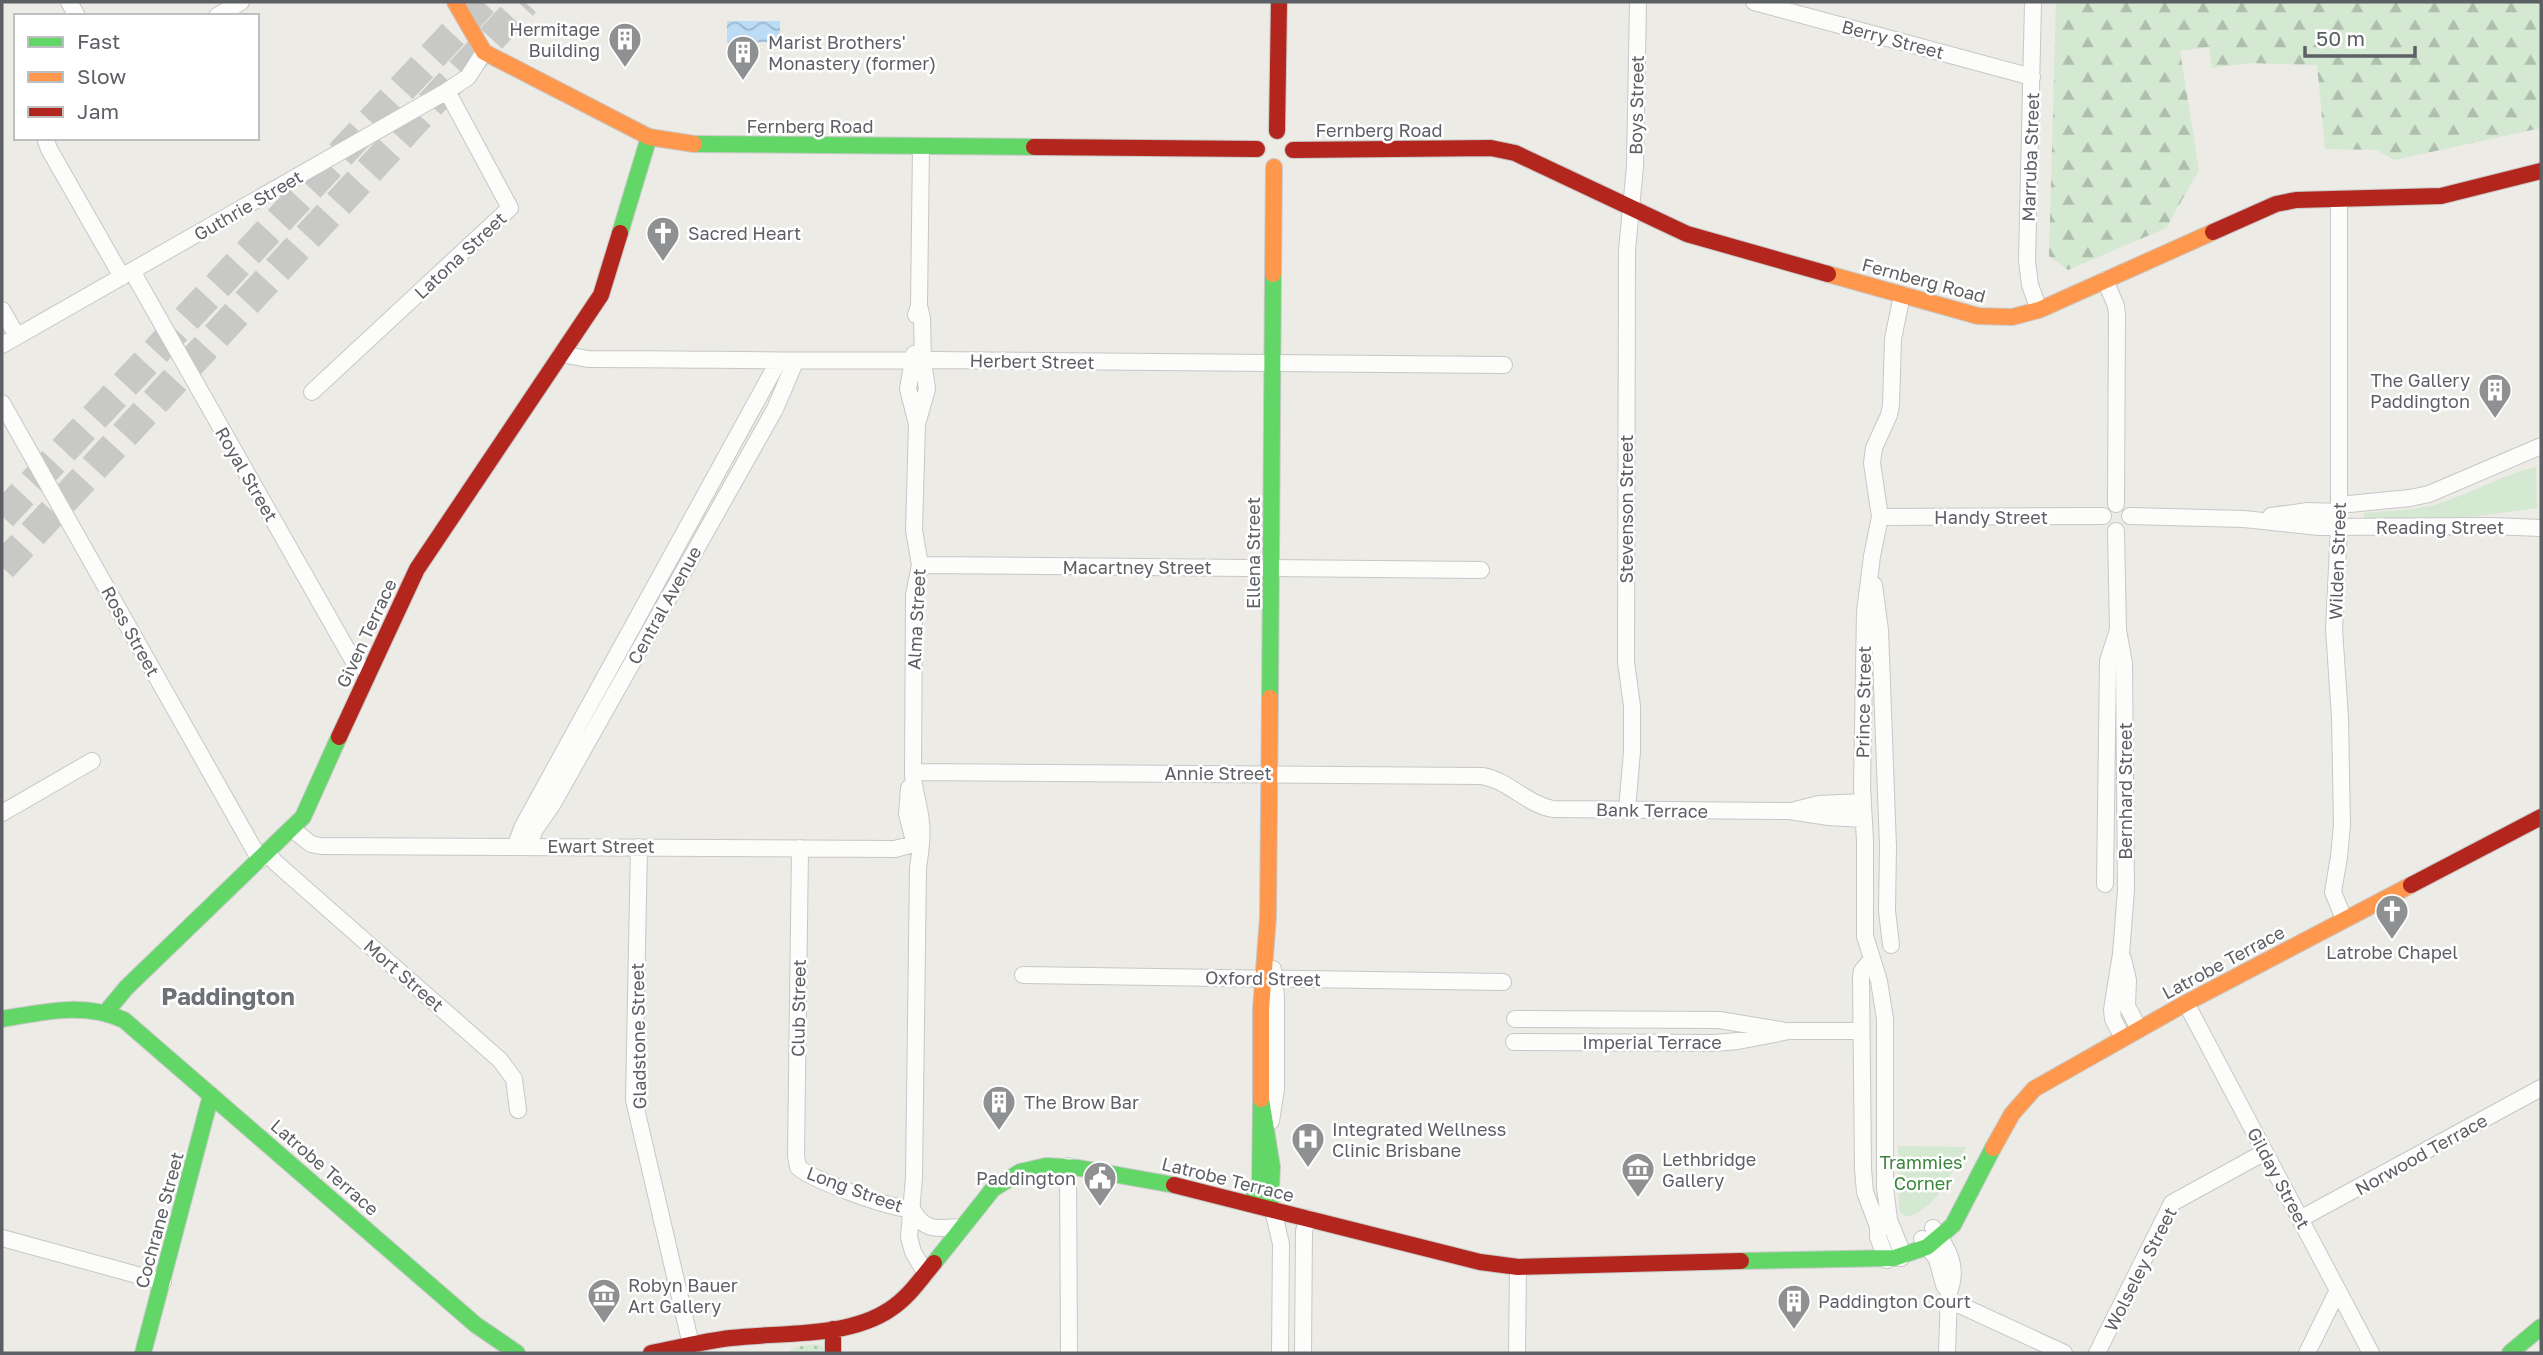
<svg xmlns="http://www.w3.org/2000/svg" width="2543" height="1355" font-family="'Golos Text',sans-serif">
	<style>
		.grass { fill: url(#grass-dots) }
		.forest { fill: url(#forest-firs) }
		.park { fill: #d4e8d2 }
		.water { fill: url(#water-waves) }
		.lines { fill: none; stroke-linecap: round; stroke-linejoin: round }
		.highway-tunnel { stroke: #c8c8c6; stroke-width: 30; stroke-dasharray: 30 15; stroke-linecap: butt }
		.street-casing { stroke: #c7c7c7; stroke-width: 18 }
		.fast-casing { stroke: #c8c9c8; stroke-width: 18 }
		.slow-casing { stroke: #c8c9c8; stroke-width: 18 }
		.jam-casing { stroke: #c8c9c8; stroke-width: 18 }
		.street { stroke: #fcfcfb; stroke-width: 16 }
		.fast { stroke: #63d668; stroke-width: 16 }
		.slow { stroke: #ff974d; stroke-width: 16 }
		.jam { stroke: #b3261e; stroke-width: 16 }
		.labels { text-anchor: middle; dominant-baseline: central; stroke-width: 5; stroke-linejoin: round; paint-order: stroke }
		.poi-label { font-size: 18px; fill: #5c5f64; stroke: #fff; text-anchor: start }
		.street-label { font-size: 18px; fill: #5c5f64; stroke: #fff }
		.park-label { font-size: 18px; fill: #39863d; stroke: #fff }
		.district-label { font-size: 24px; font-weight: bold; fill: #6d7176; stroke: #fff }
	</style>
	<defs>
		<pattern id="grass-dots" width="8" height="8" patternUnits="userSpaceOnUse" patternTransform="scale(1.75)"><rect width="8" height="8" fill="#d4e8d2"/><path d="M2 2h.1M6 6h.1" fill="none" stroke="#afbfae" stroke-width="1.8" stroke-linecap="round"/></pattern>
		<pattern id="forest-firs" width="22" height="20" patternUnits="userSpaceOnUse" patternTransform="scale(1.75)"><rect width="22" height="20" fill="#d4e8d2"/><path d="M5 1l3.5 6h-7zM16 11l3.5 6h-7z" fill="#afbfae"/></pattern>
		<pattern id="water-waves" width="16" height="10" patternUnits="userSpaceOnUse" patternTransform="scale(1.75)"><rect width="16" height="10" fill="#bbdcf5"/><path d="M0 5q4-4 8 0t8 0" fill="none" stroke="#9bb6ca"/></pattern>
	</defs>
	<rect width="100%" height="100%" fill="#ecebe6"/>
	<path class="grass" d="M816 1344 823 1346 825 1353H788L794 1347Z"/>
	<path class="forest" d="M2056 2H2541V128L2394 160 2377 150 2325 149 2317 65 2250 63 2212 68 2209 47 2180 51 2199 170 2166 228 2068 270 2049 256Z"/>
	<path class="park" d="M2536 467 2537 508 2471 517 2364 522V513C2387 511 2411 511 2434 505 2469 495 2500 475 2536 467Z
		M1898 1146 1966 1147C1951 1173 1938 1207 1908 1217L1899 1212Z"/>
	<path class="water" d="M727 21H780V42L727 43Z"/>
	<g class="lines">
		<path class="highway-tunnel" d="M2 516 483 2
			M2 567 525 2"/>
		<defs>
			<path id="street" d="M69 2 77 16
				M1754 2 2032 77
				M2033 2 2027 261 2030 285 2039 310
				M217 16 241 2
				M45 138 49 149 122 277
				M2339 200V527L2334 629 2340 718 2342 825 2339 857 2333 892 2344 919
				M132 271 354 662 368 671
				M2105 280 2116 306 2117 315 2116 504
				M919 306 922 318 923 362 927 389 917 424 914 530 920 565 914 595 913 772C913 790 920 806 921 823 923 838 920 853 918 868L914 1177 909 1237 913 1252 926 1274
				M2 310 17 336
				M916 315 919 306 921 146
				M2 345 447 91 468 77 484 52
				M561 354 588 359C703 359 817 362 932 360L1504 365
				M914 354 908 389 917 424
				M312 392 510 208 447 91
				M2 403 260 860
				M2339 505 2410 498 2429 494 2541 446
				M2130 516 2244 519 2319 527 2491 526 2541 528
				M2271 516 2308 511 2339 512
				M1880 517 2103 516
				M2116 531 2118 630 2124 663 2126 890 2121 954 2112 1010 2113 1019 2123 1038
				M920 565 1481 570
				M1874 585 1880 630 1888 847 1887 911 1891 945
				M913 772 1482 776C1508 780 1526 804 1553 809L1789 811 1829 817 1863 819
				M909 788 907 814 915 845
				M1627 809 1632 752V706L1626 662 1627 250 1635 166 1638 2
				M1795 810 1819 804 1862 802
				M2 813 92 761
				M292 829 311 844 321 846 895 849 921 842
				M529 846 534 831 552 805 775 409 795 362
				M515 847 523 826 778 362
				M639 847 634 1100 691 1345
				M800 848 796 1156 798 1167C811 1180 894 1210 912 1209
				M267 853 276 863 500 1060 514 1079 518 1110
				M2105 884 2108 661 2118 630
				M2123 959 2128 980 2127 1006 2139 1029
				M1871 960 1862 971 1861 977 1863 1169 1865 1192 1877 1224
				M1023 975 1503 982
				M2186 1003 2371 1353
				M1515 1019 1719 1020 1781 1030
				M1514 1042 1714 1043 1738 1041 1789 1031H1861
				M1271 1121 1276 1089V997L1273 969
				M1068 1166 1069 1353
				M912 1209C925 1233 938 1228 962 1227
				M1273 1210 1281 1244 1280 1353
				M1878 1216V1237L1887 1260
				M2300 1219 2541 1088
				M1933 1228C1948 1248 1959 1267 1949 1292L1947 1353
				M2 1238 163 1282
				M1922 1239 1937 1259 1944 1285 1949 1292
				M1901 1258 1900 1247 1889 1220 1885 1187V1019L1879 981 1865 936V841L1862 787 1865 612 1872 556 1880 517 1872 463 1874 448 1889 415 1891 405 1893 339 1902 295
				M1949 1300 2064 1353
				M1303 1353 1304 1231 1308 1218
				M1517 1353 1518 1267
				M2097 1353 2172 1203 2265 1152
				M2307 1353 2338 1290"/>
			<path id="fast" d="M694 144 1034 147
				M620 233 649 137
				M1270 698 1273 274
				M107 1011 126 988 303 817 339 737
				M2 1019C44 1012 84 1002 124 1020L476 1325 517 1353
				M1251 1204 1260 1181 1261 1099 1272 1167 1270 1209
				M1741 1261 1894 1258 1927 1247 1953 1225 1993 1148
				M934 1263 993 1189 1020 1172 1046 1166 1079 1168 1174 1185
				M143 1353 211 1095
				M2510 1353 2541 1327"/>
			<path id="slow" d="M455 2 484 52 649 137 694 144
				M1273 274 1274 167
				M1828 274 1978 316 2012 317 2039 310 2213 232
				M1261 1099V1009L1268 917 1270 698
				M1993 1148 2012 1114 2034 1089 2186 1003 2411 885"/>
			<path id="jam" d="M1277 131 1279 2
				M1034 147 1257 149
				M1293 150 1491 148 1515 153 1687 234 1828 274
				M2213 232 2276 204 2296 200 2441 196 2541 171
				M339 737 417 569 601 295 620 233
				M2411 885 2541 817
				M1174 1185 1480 1262 1518 1267 1741 1261
				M833 1329V1353
				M651 1353C677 1348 704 1341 731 1338 780 1332 847 1338 889 1310 908 1298 920 1280 934 1263"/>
		</defs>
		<use href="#street" class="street-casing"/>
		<use href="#fast" class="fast-casing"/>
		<use href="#slow" class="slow-casing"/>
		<use href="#jam" class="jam-casing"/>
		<use href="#street" class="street"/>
		<use href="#fast" class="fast"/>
		<use href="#slow" class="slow"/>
		<use href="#jam" class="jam"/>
	</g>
	<defs>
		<symbol id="building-pin" viewBox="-11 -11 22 30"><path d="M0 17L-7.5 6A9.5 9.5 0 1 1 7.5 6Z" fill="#8e9092" stroke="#fff"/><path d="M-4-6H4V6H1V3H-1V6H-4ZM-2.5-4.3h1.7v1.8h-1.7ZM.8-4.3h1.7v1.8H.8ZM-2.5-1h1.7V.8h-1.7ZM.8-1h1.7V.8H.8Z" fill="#fff"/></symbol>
		<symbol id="church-pin" viewBox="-11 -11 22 30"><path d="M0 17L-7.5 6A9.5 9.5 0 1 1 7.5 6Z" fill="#8e9092" stroke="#fff"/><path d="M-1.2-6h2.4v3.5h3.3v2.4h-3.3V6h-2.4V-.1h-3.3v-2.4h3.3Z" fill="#fff"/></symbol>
		<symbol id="hospital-pin" viewBox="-11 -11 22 30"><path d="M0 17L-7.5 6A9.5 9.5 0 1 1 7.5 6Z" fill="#8e9092" stroke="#fff"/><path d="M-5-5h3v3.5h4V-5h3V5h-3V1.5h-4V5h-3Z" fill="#fff"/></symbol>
		<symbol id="museum-pin" viewBox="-11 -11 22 30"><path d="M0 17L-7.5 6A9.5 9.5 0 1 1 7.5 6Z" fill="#8e9092" stroke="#fff"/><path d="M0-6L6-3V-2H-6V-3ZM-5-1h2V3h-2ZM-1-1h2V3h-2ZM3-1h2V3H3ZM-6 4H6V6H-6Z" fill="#fff"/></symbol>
		<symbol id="civic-pin" viewBox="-11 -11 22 30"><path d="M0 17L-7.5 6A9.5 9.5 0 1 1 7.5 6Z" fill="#8e9092" stroke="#fff"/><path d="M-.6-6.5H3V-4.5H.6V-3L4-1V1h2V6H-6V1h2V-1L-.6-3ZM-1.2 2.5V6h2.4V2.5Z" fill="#fff"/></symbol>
	</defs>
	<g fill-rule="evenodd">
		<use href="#building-pin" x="606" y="20" width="38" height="52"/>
		<use href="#building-pin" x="724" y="33" width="38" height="52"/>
		<use href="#church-pin" x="644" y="214" width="38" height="52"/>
		<use href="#building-pin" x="2476" y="371" width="38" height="52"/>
		<use href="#church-pin" x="2373" y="892" width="38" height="52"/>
		<use href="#building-pin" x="980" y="1083" width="38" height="52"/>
		<use href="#hospital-pin" x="1289" y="1120" width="38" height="52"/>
		<use href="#museum-pin" x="1619" y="1150" width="38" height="52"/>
		<use href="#civic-pin" x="1081" y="1159" width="38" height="52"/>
		<use href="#museum-pin" x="585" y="1276" width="38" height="52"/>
		<use href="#building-pin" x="1775" y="1282" width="38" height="52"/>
	</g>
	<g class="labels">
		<g class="poi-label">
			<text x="600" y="29" text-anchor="end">Hermitage<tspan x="600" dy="21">Building</tspan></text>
			<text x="768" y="42">Marist Brothers'<tspan x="768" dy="21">Monastery (former)</tspan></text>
			<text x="688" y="233">Sacred Heart</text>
			<text x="2470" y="380" text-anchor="end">The Gallery<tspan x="2470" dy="21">Paddington</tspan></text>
			<text x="2392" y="952" text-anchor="middle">Latrobe Chapel</text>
			<text x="1024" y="1102">The Brow Bar</text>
			<text x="1332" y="1129">Integrated Wellness<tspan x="1332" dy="21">Clinic Brisbane</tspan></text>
			<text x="1662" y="1159">Lethbridge<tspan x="1662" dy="21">Gallery</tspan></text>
			<text x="1076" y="1178" text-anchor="end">Paddington</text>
			<text x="628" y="1285">Robyn Bauer<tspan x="628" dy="21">Art Gallery</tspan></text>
			<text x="1818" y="1301">Paddington Court</text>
		</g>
		<g class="street-label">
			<text transform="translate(1893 39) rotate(15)">Berry Street</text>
			<text transform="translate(1636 105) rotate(-89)">Boys Street</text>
			<text x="810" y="126">Fernberg Road</text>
			<text x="1379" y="130">Fernberg Road</text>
			<text transform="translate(2030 157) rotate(-88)">Marruba Street</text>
			<text transform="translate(248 205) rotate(-30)">Guthrie Street</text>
			<text transform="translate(460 255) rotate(-43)">Latona Street</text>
			<text transform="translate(1924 280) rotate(15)">Fernberg Road</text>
			<text transform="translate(1032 361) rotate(1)">Herbert Street</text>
			<text transform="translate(247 474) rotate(60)">Royal Street</text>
			<text transform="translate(1626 509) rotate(-90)">Stevenson Street</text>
			<text x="1991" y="517">Handy Street</text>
			<text x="2440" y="527">Reading Street</text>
			<text transform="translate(1253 553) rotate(-90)">Ellena Street</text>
			<text transform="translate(2337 561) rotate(-88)">Wilden Street</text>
			<text x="1137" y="567">Macartney Street</text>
			<text transform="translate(664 605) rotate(-61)">Central Avenue</text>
			<text transform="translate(916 619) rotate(-87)">Alma Street</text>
			<text transform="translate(131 631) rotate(61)">Ross Street</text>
			<text transform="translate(366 633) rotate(-65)">Given Terrace</text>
			<text transform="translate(1863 702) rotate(-89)">Prince Street</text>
			<text x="1218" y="773">Annie Street</text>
			<text transform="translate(2125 791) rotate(-90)">Bernhard Street</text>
			<text transform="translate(1652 810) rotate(1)">Bank Terrace</text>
			<text x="601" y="846">Ewart Street</text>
			<text transform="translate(2223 962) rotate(-28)">Latrobe Terrace</text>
			<text transform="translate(404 975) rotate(41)">Mort Street</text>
			<text transform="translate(1263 978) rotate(1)">Oxford Street</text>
			<text transform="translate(798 1008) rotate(-89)">Club Street</text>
			<text transform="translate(638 1036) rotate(-91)">Gladstone Street</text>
			<text x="1652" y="1042">Imperial Terrace</text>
			<text transform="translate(2421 1154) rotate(-29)">Norwood Terrace</text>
			<text transform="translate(325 1167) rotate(41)">Latrobe Terrace</text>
			<text transform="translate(2279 1178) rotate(62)">Gilday Street</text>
			<text transform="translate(1228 1179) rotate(14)">Latrobe Terrace</text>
			<text transform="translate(855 1189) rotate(20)">Long Street</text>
			<text transform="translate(159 1220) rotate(-75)">Cochrane Street</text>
			<text transform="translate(2140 1269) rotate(-63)">Wolseley Street</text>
		</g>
		<g class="park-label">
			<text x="1923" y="1162">Trammies'<tspan x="1923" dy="21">Corner</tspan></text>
		</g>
		<g class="district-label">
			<text x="228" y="995">Paddington</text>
		</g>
	</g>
	<rect width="2543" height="1355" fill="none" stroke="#5c5f64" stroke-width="7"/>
	<rect x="14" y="14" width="245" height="126" fill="#ffffff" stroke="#bebfc1" stroke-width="2"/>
	<rect x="28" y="37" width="35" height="10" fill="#63d668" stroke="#bebfc1" stroke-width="2"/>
	<text x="77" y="49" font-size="21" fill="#5c5f64">Fast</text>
	<rect x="28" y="72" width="35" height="10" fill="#ff974d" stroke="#bebfc1" stroke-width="2"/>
	<text x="77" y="84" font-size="21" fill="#5c5f64">Slow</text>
	<rect x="28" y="107" width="35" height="10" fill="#b3261e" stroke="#bebfc1" stroke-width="2"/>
	<text x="77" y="119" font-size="21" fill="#5c5f64">Jam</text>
	<path d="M2305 46v10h110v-10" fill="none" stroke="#5c5f64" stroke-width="3.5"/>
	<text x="2316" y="46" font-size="21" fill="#5c5f64" stroke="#ffffff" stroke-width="5" paint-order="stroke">50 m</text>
</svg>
